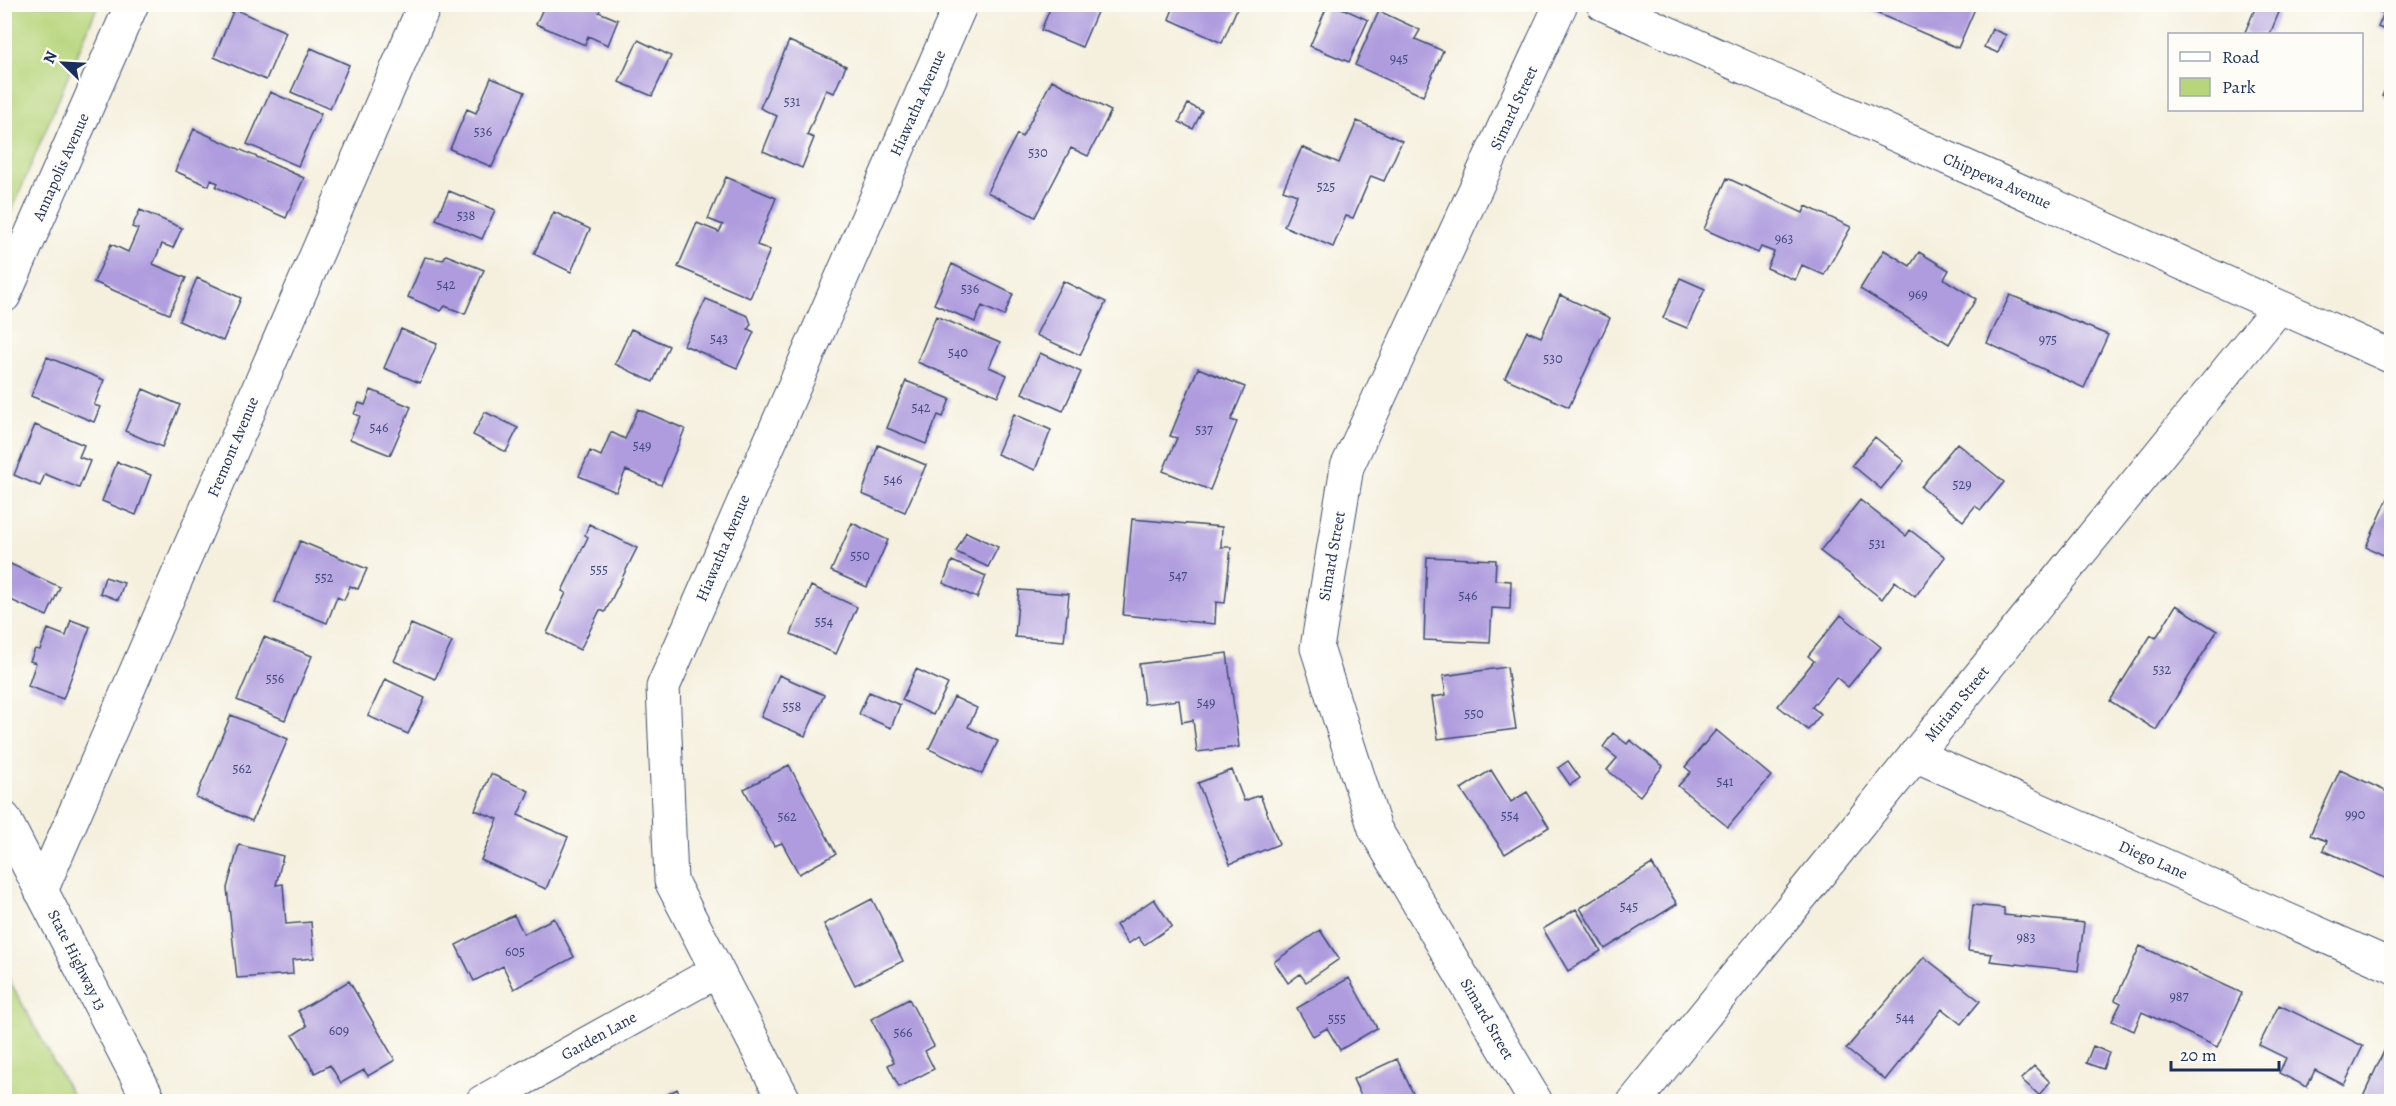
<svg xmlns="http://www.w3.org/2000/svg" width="2396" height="1106" font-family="Alegreya,serif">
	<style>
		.green { fill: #b7d57b; stroke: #69826c; stroke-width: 1.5 }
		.building { fill: #af9cde }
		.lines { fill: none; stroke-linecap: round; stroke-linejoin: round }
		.minor-casing { stroke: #3c4c71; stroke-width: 35 }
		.tertiary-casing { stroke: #3c4c71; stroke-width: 35 }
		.minor { stroke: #fff; stroke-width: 33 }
		.tertiary { stroke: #fff; stroke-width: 33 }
		.labels { text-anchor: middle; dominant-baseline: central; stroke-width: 4.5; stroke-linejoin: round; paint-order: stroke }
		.number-label { font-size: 14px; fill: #404a7e }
		.street-label { font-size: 16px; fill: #1b2f5e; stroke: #fdfcf7 }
	</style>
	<rect width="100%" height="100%" fill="#fdfcf7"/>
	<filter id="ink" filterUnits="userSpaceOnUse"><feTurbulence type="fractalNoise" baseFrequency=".0167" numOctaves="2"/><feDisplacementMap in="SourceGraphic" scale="12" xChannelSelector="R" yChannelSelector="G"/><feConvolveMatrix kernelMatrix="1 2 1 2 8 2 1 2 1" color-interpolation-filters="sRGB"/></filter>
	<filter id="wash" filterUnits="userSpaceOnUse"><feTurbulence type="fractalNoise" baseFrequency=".008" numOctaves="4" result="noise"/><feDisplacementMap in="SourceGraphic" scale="24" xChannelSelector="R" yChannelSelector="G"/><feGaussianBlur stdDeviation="1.35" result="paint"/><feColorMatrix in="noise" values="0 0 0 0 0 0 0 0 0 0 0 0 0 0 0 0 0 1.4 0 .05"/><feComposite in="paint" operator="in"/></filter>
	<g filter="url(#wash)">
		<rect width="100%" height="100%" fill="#f5f0de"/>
		<path class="green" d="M5 4 98 5 5 227 4 5Z
			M4 972H5L75 1101H5Z"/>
		<g id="blocks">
			<path class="building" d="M545 4H603L599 12 618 20 608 45 588 36 585 45 536 24Z
				M1052 4H1080L1097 12 1082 47 1041 30Z
				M1175 4H1239L1222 43 1169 19Z
				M1328 4H1333L1368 20 1349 62 1310 46Z
				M1869 4H1977L1958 48 1867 9Z
				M2257 4H2267L2280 10 2270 34H2250L2245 32Z
				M2379 4H2392V33L2378 27 2384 13 2376 10Z
				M234 9 286 32 266 80 214 57Z
				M1379 11 1420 30 1415 39 1443 51 1423 96 1355 65Z
				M1992 29 2006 35 1998 53 1984 47Z
				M638 40 671 56 652 96 619 82Z
				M789 41 846 66 834 93 826 90 807 135 814 138 802 168 763 151 777 116 760 108Z
				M311 48 349 65 330 109 291 92Z
				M2392 74V100L2382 96Z
				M491 78 525 92 492 167 450 149 467 109 476 113Z
				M1052 80 1111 111 1088 156 1071 148 1035 217 987 192 1017 134 1022 137Z
				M270 92 321 114 298 166 247 144Z
				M1188 104 1202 111 1193 129 1179 122Z
				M1357 121 1402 141 1384 181 1371 176 1353 218 1346 216 1333 247 1284 226 1297 195 1283 190 1302 147 1339 163Z
				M194 129 304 178 286 218 216 187 218 183 211 180 209 186 175 171Z
				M726 177 776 198 757 245 770 250 750 298 678 267 697 223 719 232 723 225 708 219Z
				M1727 178 1803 213 1806 206 1851 227 1824 275 1802 265 1795 280 1767 268 1774 252 1761 247 1758 253 1704 229Z
				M449 191 495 210 482 239 436 219Z
				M140 210 182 228 173 248 162 244 153 264 186 278 169 314 94 282 111 244 128 252 138 229 132 227Z
				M554 212 590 229 571 272 534 254Z
				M1884 250 1910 266 1919 252 1949 270 1944 279 1976 299 1949 344 1860 289Z
				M446 255 484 270 465 314 445 306 441 311 408 297 425 257 443 260Z
				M952 264 1013 294 1004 316 982 306 975 322 934 304Z
				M197 278 241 298 223 341 179 321Z
				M1680 278 1705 289 1687 328 1663 318Z
				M1063 281 1106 302 1080 355 1036 335Z
				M1560 295 1610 318 1569 407 1505 378 1527 331 1541 337Z
				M2010 295 2108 335 2084 388 1987 343Z
				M706 299 748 316 751 324 748 329 754 332 737 368 684 345Z
				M936 316 1000 343 989 367 1007 375 998 396 917 362Z
				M401 329 437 344 420 383 384 368Z
				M631 329 669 346 653 382 615 364Z
				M1040 353 1081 372 1063 411 1022 393Z
				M47 357 104 380 94 405 100 407 94 422 31 396Z
				M1198 368 1245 387 1231 420 1237 422 1210 490 1163 471 1177 438 1170 436Z
				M906 381 950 399 943 417 938 415 926 444 887 428Z
				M143 389 180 405 162 447 125 431Z
				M371 390 411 407 390 455 350 439 360 416 354 414 359 403 365 405Z
				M638 409 685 429 661 485 626 470 616 492 579 476 590 451 601 456 611 432 625 439Z
				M485 412 518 428 506 452 473 435Z
				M1014 414 1051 430 1035 470 997 454Z
				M35 425 84 445 79 457 90 461 79 488 45 474 40 486 14 475Z
				M1875 437 1904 461 1881 489 1852 465Z
				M1957 443 2004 482 1981 510 1975 506 1963 521 1921 487Z
				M878 445 926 465 905 512 862 494Z
				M117 462 151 475 136 515 102 501Z
				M2389 496 2392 497V559L2366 547Z
				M1860 500 1906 536 1910 530 1945 557 1915 597 1895 581 1882 599 1820 551Z
				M1132 519 1222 527 1221 547H1231L1225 603 1216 602 1215 624 1123 615Z
				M852 523 888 540 867 587 831 571Z
				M589 524 637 548 605 612 600 610 580 650 547 633 566 593 562 591 588 537 585 535Z
				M966 532 998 547 988 567 956 552Z
				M300 541 367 569 358 589 350 586 344 600 337 597 327 623 275 602Z
				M1427 557 1496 560 1495 580 1511 581 1510 609 1492 608 1490 643 1424 640Z
				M4 561 60 587 47 616 4 597Z
				M952 561 986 576 977 598 943 583Z
				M105 577 124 583 118 600 100 593Z
				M811 586 857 607 836 654 791 634Z
				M1019 590 1069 594 1064 641 1015 637Z
				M2176 605 2217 631 2156 730 2110 701 2151 635 2156 638Z
				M1841 615 1881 647 1848 687 1836 677 1812 707 1821 714 1808 730 1778 706 1814 661 1808 656Z
				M71 620 90 627 63 699 28 686 36 663 30 661 35 649 40 650 48 629 66 636Z
				M411 624 452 642 435 679 394 661Z
				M264 637 312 656 285 720 237 700Z
				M1227 653 1239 747 1197 752 1193 720 1182 722 1179 700 1144 704 1139 664Z
				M1507 667 1516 729 1438 739 1432 697 1446 695 1443 676Z
				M916 669 948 684 933 715 902 700Z
				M779 675 824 695 805 736 761 717Z
				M385 679 425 698 408 734 368 716Z
				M869 692 900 705 891 728 859 714Z
				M954 697 977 708 968 727 998 741 982 774 929 749Z
				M231 715 288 739 252 821 196 797Z
				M1716 730 1771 776 1728 827 1678 786 1691 772 1685 767Z
				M1613 733 1627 744 1630 740 1663 766 1640 796 1607 770 1617 758 1603 747Z
				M1568 761 1580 778 1570 785 1558 768Z
				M789 765 836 854 799 874 782 843 774 846 744 789Z
				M1232 770 1244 801 1260 795 1279 844 1230 864 1198 783Z
				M1491 770 1511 802 1527 792 1549 827 1505 854 1461 789Z
				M2340 770 2392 794V881L2323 850 2327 841 2310 835Z
				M491 774 529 791 518 815 568 837 546 889 481 860 498 819 475 810Z
				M239 845 283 856 276 885 283 884 286 924 311 922 314 958 292 960 293 974 237 978 227 888Z
				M1652 864 1677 904 1605 949 1580 908Z
				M872 899 903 961 855 985 824 924Z
				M1154 899 1172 926 1144 945 1138 937 1128 944 1116 925Z
				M1973 905 2004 908V915L2084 923 2078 971 1990 961 1992 954 1968 951Z
				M1576 909 1601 951 1568 971 1543 929Z
				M514 915 524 934 554 918 574 957 514 989 503 966 474 981 456 945Z
				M1320 930 1339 959 1306 982 1300 974 1288 983 1274 962Z
				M2140 946 2242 993 2217 1047 2142 1012 2134 1031 2112 1021 2121 1003 2115 1000Z
				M1924 957 1980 1001 1961 1024 1942 1009 1885 1080 1846 1049Z
				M1349 978 1377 1028 1340 1050 1327 1028 1313 1036 1297 1008Z
				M349 981 395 1060 368 1076 364 1070 341 1083 330 1065 315 1073 293 1035 307 1026 298 1011Z
				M909 999 934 1046 925 1051 934 1069 899 1087 888 1065 894 1062 871 1019Z
				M2279 1005 2363 1046 2344 1085 2315 1070 2307 1087 2279 1073 2286 1058 2259 1045Z
				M2093 1046 2109 1053 2103 1069 2086 1063Z
				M2384 1051 2392 1054V1102H2374L2363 1097Z
				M1397 1059 1417 1102H1364L1353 1079Z
				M2034 1066 2050 1082 2039 1095 2021 1079Z
				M677 1089 684 1102H655Z"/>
		</g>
	</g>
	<g filter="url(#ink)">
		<use href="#blocks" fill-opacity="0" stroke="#3c4c71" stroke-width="1.5"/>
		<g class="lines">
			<defs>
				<path id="minor" d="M1915 755 2392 966
					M41 891 425 4
					M482 1102 717 971
					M785 1102 671 881 663 687 961 4
					M1536 1102 1375 829 1317 648 1347 467 1561 4
					M1634 1102 2279 307"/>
				<path id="tertiary" d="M1603 4 2392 357
					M4 296 132 4
					M4 818 150 1102"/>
			</defs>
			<use href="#minor" class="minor-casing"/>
			<use href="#tertiary" class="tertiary-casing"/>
			<use href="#minor" class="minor"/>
			<use href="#tertiary" class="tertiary"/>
		</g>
	</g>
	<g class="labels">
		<g class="number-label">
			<text x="1399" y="58">945</text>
			<text x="792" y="101">531</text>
			<text x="483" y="131">536</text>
			<text x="1038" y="152">530</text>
			<text x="1326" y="186">525</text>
			<text x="466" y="215">538</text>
			<text x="1784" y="238">963</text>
			<text x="446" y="284">542</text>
			<text x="970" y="288">536</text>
			<text x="1918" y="294">969</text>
			<text x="719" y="338">543</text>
			<text x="2048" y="339">975</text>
			<text x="958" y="352">540</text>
			<text x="1553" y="358">530</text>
			<text x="921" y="407">542</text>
			<text x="379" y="427">546</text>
			<text x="1204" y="429">537</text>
			<text x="642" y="445">549</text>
			<text x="893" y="479">546</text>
			<text x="1962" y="484">529</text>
			<text x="1877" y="543">531</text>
			<text x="860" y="555">550</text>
			<text x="599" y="569">555</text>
			<text x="1178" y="575">547</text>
			<text x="324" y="577">552</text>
			<text x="1468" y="595">546</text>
			<text x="824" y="621">554</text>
			<text x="2162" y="669">532</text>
			<text x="275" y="678">556</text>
			<text x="1206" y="702">549</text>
			<text x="792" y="706">558</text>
			<text x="1474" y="713">550</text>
			<text x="242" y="768">562</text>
			<text x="1725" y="781">541</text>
			<text x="2355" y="814">990</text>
			<text x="1510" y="815">554</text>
			<text x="787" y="816">562</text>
			<text x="1629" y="906">545</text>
			<text x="2026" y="937">983</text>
			<text x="515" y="951">605</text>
			<text x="2179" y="996">987</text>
			<text x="1905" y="1017">544</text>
			<text x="1337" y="1018">555</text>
			<text x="339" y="1030">609</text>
			<text x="903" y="1032">566</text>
		</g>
		<g class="street-label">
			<text transform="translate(918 103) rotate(-66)">Hiawatha Avenue</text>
			<text transform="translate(1514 108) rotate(-65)">Simard Street</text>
			<text transform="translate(61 167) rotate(-66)">Annapolis Avenue</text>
			<text transform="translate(1997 181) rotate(24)">Chippewa Avenue</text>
			<text transform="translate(233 447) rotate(-67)">Fremont Avenue</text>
			<text transform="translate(723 548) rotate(-67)">Hiawatha Avenue</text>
			<text transform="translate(1332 556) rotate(-80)">Simard Street</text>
			<text transform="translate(1957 704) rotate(-51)">Miriam Street</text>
			<text transform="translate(2153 860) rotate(24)">Diego Lane</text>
			<text transform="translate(77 960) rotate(63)">State Highway 13</text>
			<text transform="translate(1487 1019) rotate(60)">Simard Street</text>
			<text transform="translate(599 1036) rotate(-29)">Garden Lane</text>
		</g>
	</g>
	<rect width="2396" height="1106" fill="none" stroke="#fdfcf7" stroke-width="24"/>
	<rect x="2168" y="33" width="195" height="78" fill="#fdfcf7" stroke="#a3aaba" stroke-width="1.5"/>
	<rect x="2180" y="52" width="30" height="9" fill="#ffffff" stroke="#a3aaba" stroke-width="1.5"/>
	<text x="2222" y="63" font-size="18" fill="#1b2f5e">Road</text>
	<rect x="2180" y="78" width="30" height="18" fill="#b7d57b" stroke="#a3aaba" stroke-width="1.5"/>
	<text x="2222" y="93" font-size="18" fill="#1b2f5e">Park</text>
	<g transform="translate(63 63) rotate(294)" stroke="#fdfcf7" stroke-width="4.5" paint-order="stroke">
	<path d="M0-4.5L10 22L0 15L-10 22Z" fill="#1b2f5e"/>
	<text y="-9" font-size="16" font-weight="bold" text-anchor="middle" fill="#1b2f5e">N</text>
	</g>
	<path d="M2171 1061v9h108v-9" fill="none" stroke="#1b2f5e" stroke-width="3"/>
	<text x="2180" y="1061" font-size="18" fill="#1b2f5e" stroke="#fdfcf7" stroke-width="4.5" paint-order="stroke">20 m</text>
</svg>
